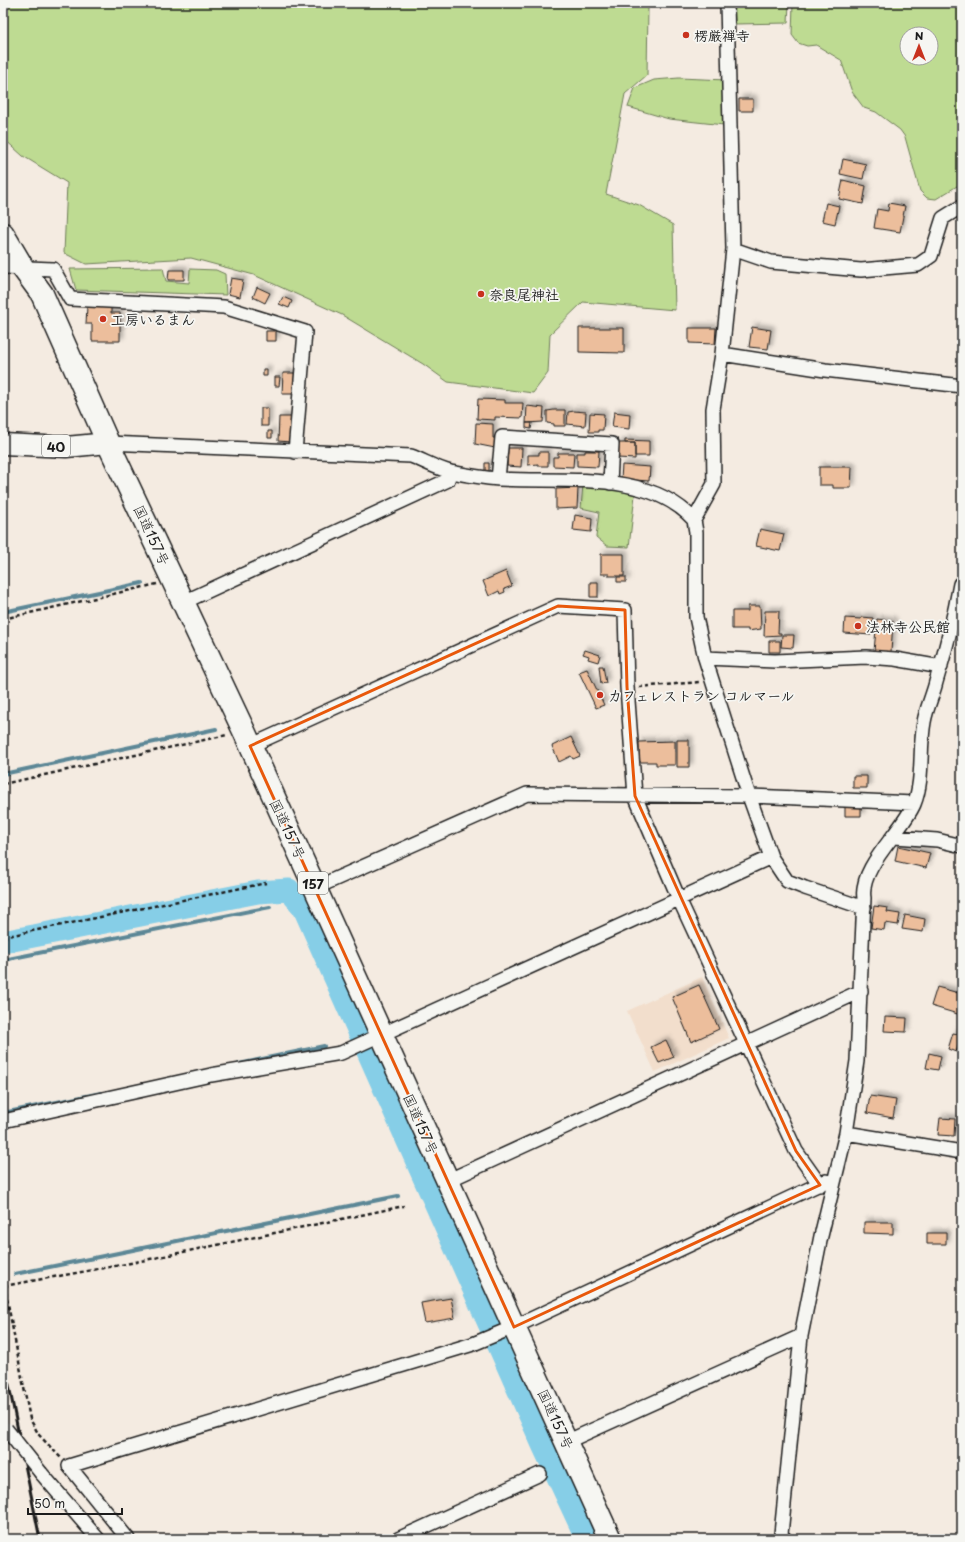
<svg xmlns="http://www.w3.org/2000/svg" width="965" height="1542" font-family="'Playpen Sans','Klee One',sans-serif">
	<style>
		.built { fill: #f2decc }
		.green { fill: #bedb92; stroke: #6d7c57; fill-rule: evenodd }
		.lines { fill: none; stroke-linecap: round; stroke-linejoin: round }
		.stream { stroke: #5c8796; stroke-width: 4 }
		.river { stroke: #86cee7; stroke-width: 23 }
		.building { fill: #ecbe9c; stroke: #1c1c1c; filter: url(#shadow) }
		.minor-casing { stroke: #1c1c1c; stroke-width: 16 }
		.primary-casing { stroke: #1c1c1c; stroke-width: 23 }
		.trunk-casing { stroke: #1c1c1c; stroke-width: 25 }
		.path { stroke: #1c1c1c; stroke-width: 2.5; stroke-dasharray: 4 3; stroke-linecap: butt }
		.minor { stroke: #f6f6f2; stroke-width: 13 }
		.primary { stroke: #f6f6f2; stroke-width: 20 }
		.trunk { stroke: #f6f6f2; stroke-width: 22 }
		.rail { stroke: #1c1c1c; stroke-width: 3 }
		.minor-bridge-casing { stroke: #1c1c1c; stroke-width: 16; stroke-linecap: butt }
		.minor-bridge { stroke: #f6f6f2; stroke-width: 13 }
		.marked { fill: none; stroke: #e8590c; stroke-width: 3; stroke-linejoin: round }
		.poi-dot { fill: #c8321e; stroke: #f6f6f2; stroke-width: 1.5 }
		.labels { text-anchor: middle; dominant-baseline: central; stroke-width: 3.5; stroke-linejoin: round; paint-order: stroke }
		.shield { fill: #f6f6f2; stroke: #5d5d5c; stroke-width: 1 }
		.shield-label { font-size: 13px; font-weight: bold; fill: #1c1c1c }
		.poi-label { font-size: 14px; font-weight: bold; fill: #1c1c1c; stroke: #f6f6f2; text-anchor: start }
		.street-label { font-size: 14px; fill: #1c1c1c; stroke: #f6f6f2 }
	</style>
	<defs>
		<filter id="shadow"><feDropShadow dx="3.5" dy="-3.5" stdDeviation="2" flood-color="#0004"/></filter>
	</defs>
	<rect width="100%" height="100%" fill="#f4ebe1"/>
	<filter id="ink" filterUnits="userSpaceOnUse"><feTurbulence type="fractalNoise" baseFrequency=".025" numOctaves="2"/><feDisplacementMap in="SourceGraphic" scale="8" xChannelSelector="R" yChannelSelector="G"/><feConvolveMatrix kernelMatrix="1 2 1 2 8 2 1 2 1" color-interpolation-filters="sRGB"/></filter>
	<g filter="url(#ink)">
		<path class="built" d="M702 977 729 1038 655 1072 627 1011Z"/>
		<path class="green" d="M3 3H645L648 8 647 75 625 94 606 194 639 205 673 225 675 310 583 302 550 334 548 373 533 393 448 382 423 364 342 315 254 275 191 258 86 264 64 253 67 183 23 156 3 138Z
			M734 3H789L788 23 735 24Z
			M793 3H962V183L936 199 927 198 920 191 905 137 900 130 876 112 864 108 852 92 841 60 816 45 807 46 798 43 792 35ZM907 34H931V58H907Z
			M679 78 727 80 724 125 669 119 628 107 635 88 654 80Z
			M163 268 166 281 189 283 190 269 216 270 225 274 226 295 76 290 70 269Z
			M583 484 607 487 635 495 629 547 607 546 596 537 599 512 581 508Z"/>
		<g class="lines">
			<path class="stream" d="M3 612 142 583
				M3 774 216 729
				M3 960 270 907
				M239 1064 324 1046
				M3 1113 101 1093
				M15 1274 398 1196"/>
			<path class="river" d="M3 942 258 892 289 890 304 908 544 1447 587 1539"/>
		</g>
		<path class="building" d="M739 99H753V111H739Z
			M843 159 866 164 863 179 840 174Z
			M843 180 866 186 863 204 839 199Z
			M826 203 839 206 835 224 822 221Z
			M889 203 905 206 900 232 874 228 877 209 888 211Z
			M169 270H184V280H168Z
			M231 278 243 280 240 297 228 294Z
			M257 287 270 293 265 303 253 297Z
			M283 297 292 301 289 308 279 304Z
			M87 306 111 307V313H120V341H92V324H86Z
			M752 327 771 330 768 349 749 347Z
			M579 328H624V353L579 352Z
			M689 328H716L715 344 689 343Z
			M266 331H276V341H266Z
			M263 369H267V376H263Z
			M283 373H296L295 394H282Z
			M275 377H280L279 386H275Z
			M478 399 505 400V403H523L522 418 495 417V420L477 419Z
			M527 406 544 408 543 422 526 423Z
			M261 408H268V426H261Z
			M554 410H565V426H554V424L547 423V411Z
			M574 411 586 412 585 426 567 424 568 412Z
			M614 412 630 414 629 429 612 427Z
			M590 413 604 414 603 430H598V432H589Z
			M279 417H292L291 442 278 441Z
			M476 423 493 424V438H495V448L475 444Z
			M526 423H532L531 429 526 428Z
			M268 431H272V438H268Z
			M625 440 649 441V456H635V443H625Z
			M618 443H635V459L618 458Z
			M508 448H522L521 467 507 466Z
			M585 451H599L598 467 577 466V453H585Z
			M539 452H548V466H538V464L528 465V455H539Z
			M558 453H574L573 467 553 466V457H558Z
			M485 463H489V471H485Z
			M622 465 650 467 649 481 621 479Z
			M819 467H852L851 488H833V485H819Z
			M578 488 577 508 556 509V489Z
			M575 515 592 518 591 532 573 530Z
			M760 529 784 534 780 551 756 546Z
			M601 554H624V576H609V574H601Z
			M506 571 512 586 504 589 505 592 500 594 499 591 489 596 483 581Z
			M617 577H626V582H617Z
			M590 582H598V597H590Z
			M748 606H760L761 629 748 631V629H732V611H748Z
			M765 611H779L778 633H781V635L764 636Z
			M862 617 873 618 871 635 844 633 845 618 861 619Z
			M877 619 893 621 891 652 874 651Z
			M782 635H794L793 648 781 647Z
			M769 641H780V652H769Z
			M585 650 600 655 598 662 588 659 589 656 583 654Z
			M599 666H603L606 683 601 684Z
			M587 669 604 705 596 708 579 672Z
			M571 737 580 756 573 759 571 756 559 762 552 746Z
			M677 740H689V767H677Z
			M675 741V765H656V762H639V742Z
			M853 776H867V788H853Z
			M845 804 861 805V816H845Z
			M898 846 930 853 926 868 895 861Z
			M874 906 888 908 887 912 900 914 898 925 885 923 884 930 871 928Z
			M905 915 925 919 923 932 902 929Z
			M699 985 719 1029 691 1042 672 997Z
			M937 987 962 994 961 1015 931 1006Z
			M885 1017 907 1018 906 1032 884 1031Z
			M953 1033 962 1035 956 1052 948 1049Z
			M666 1040 674 1057 659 1063 651 1047Z
			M929 1053 941 1056 938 1070 926 1068Z
			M870 1096 896 1100 893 1118 867 1113Z
			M940 1118 955 1119 954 1136 938 1135Z
			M864 1222H893V1234L864 1233Z
			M927 1233H946V1244H927Z
			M451 1298 455 1318 425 1323 421 1303Z"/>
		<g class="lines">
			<defs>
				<path id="minor" d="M727 3 733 249 722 354 713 409 714 484 694 520 696 532V617L705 658 749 796 771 857 787 881 805 888 864 908
					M733 249 771 262 861 270 918 265 931 256 943 218 959 208H962
					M3 267 53 269 70 299 224 307 305 332 295 452
					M722 354 825 370 962 386
					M108 443 411 456C424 461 438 469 451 472 466 475 484 478 499 479 562 483 648 469 694 520
					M498 479 502 437 612 444 610 483
					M184 602 448 480 450 472
					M705 658 775 661 866 657 895 659 941 667
					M250 746 558 606 625 610 627 687 635 796 679 899 796 1151 820 1185
					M895 837 937 840 962 846
					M315 888 527 794 749 796 914 803
					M3 1121 211 1075 341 1053 771 857
					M846 1133 962 1152
					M447 1181 861 991
					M566 1442 801 1336
					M41 1473 98 1539
					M128 1539 69 1466 473 1344 514 1327 826 1181
					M398 1539 540 1474
					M785 1539 781 1534 801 1336 821 1236 846 1133 857 1061 864 898C859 867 902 832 914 804 924 780 919 748 924 722 926 709 933 695 936 682 946 649 954 617 960 584L962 583"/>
				<path id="primary" d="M3 444 66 447 108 443"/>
				<path id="trunk" d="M3 234 23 268 42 294 108 443 244 731 610 1539"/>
			</defs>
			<use href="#minor" class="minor-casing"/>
			<use href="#primary" class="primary-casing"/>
			<use href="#trunk" class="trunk-casing"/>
			<path class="path" d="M3 619 157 584
				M639 687 700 682
				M3 784 227 735
				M3 937 266 883
				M3 1278 30 1419 39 1435 61 1458
				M4 1286 126 1264 404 1206"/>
			<use href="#minor" class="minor"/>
			<use href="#primary" class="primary"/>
			<use href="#trunk" class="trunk"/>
			<path class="rail" d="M3 1356 40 1539"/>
			<defs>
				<path id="minor-bridge" d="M6 1429 41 1473"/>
			</defs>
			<use href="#minor-bridge" class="minor-bridge-casing"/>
			<use href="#minor-bridge" class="minor-bridge"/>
		</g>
	</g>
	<path class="marked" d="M558 606 625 610 627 687 635 796 796 1151 820 1185 514 1327 250 746Z"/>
	<g class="poi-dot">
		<circle cx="686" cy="35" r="4"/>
		<circle cx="481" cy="294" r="4"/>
		<circle cx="103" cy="319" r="4"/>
		<circle cx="858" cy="626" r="4"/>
		<circle cx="600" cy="695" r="4"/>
	</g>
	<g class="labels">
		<g class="shield">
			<rect x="42" y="435" width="28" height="22" rx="3"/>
			<rect x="298" y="872" width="30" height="22" rx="3"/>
		</g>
		<g class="shield-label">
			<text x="56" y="446">40</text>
			<text x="313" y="883">157</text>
		</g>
		<g class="poi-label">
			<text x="694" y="35">楞厳禅寺</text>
			<text x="489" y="294">奈良尾神社</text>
			<text x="111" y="319">工房いるまん</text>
			<text x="866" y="626">法林寺公民館</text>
			<text x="608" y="695">カフェレストラン コルマール</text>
		</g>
		<g class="street-label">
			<text transform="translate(152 535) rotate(65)">国道157号</text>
			<text transform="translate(288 829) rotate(65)">国道157号</text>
			<text transform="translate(421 1124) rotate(66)">国道157号</text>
			<text transform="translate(556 1419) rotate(65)">国道157号</text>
		</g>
	</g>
	<rect width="965" height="1542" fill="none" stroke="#f6f6f2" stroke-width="16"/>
	<rect x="8" y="8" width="949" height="1526" fill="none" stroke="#1c1c1c" stroke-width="1.5" filter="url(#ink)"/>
	<g transform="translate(919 46)"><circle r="19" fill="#f6f6f2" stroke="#9f9f9c"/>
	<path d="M0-3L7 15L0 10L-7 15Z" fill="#c8321e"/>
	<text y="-6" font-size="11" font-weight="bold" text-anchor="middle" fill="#1c1c1c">N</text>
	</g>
	<path d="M28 1508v6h94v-6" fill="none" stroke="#1c1c1c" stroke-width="2"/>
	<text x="34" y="1508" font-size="12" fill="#1c1c1c" stroke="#f6f6f2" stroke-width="3" paint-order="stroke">50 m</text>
</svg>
